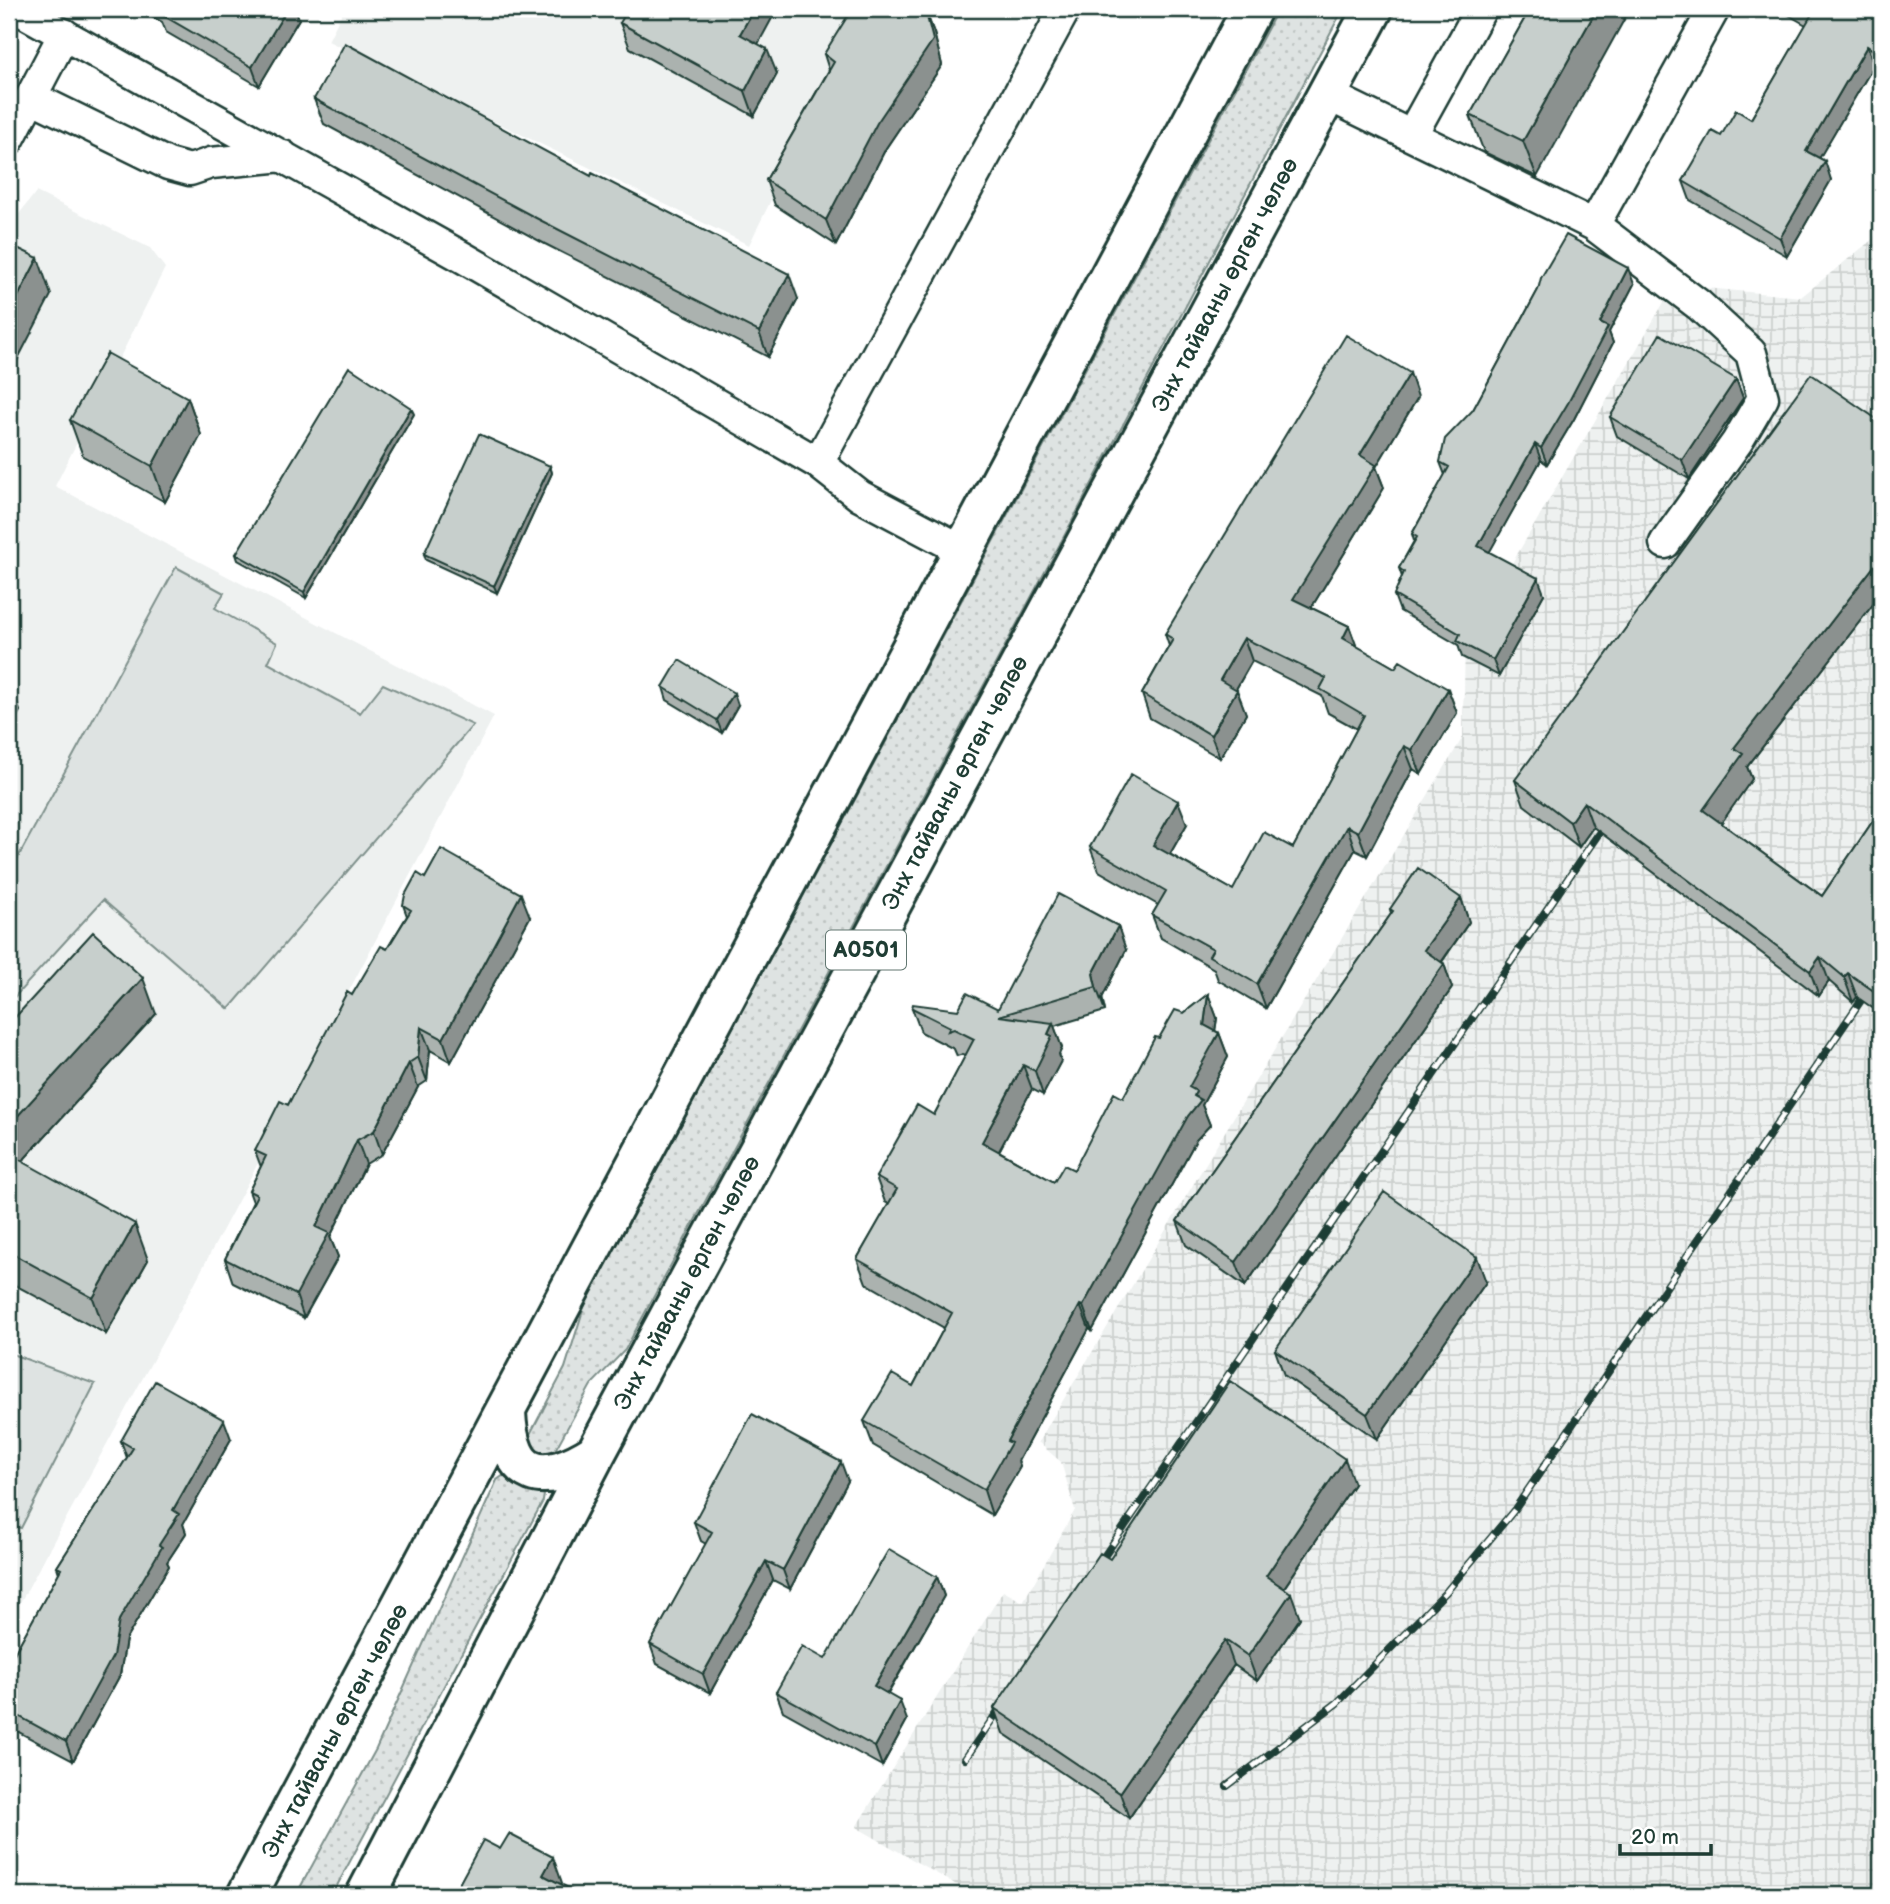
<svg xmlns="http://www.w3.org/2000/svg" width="1890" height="1904" font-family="'Balsamiq Sans',sans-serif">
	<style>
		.built { fill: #eef1f0 }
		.industrial { fill: url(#industrial-grid) }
		.grass { fill: url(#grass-dots); stroke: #7e908b; stroke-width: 2 }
		.park { fill: #dee3e2; stroke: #7e908b; stroke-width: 2 }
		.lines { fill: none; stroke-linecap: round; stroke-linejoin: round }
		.minor-casing { stroke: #1f3d34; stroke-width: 35 }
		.highway-casing { stroke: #1f3d34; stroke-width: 44 }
		.minor { stroke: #fff; stroke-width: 30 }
		.highway { stroke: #fff; stroke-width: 38 }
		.rail-casing { stroke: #1f3d34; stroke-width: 8 }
		.rail { stroke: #fff; stroke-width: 5; stroke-dasharray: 16; stroke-linecap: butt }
		.wall { fill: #abb2af; stroke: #1f3d34; stroke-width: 2 }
		.shaded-wall { fill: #8b918f; stroke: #1f3d34; stroke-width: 2 }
		.building { fill: #c7cfcc; stroke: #1f3d34; stroke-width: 2 }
		.labels { text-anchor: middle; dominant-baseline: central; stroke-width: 7; stroke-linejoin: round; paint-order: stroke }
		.shield { fill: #fff; stroke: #627771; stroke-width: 2 }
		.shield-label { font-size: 23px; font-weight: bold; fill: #1f3d34 }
		.street-label { font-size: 24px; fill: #1f3d34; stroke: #fff }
	</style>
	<defs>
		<pattern id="industrial-grid" width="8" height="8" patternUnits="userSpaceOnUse" patternTransform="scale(1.75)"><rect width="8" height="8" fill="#eef1f0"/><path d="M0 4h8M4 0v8" fill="none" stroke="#ccd0ce"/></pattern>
		<pattern id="grass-dots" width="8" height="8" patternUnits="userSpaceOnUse" patternTransform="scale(1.75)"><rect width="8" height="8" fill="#dee3e2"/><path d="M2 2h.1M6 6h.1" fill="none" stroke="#bec4c2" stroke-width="1.8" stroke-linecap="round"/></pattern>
	</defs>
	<rect width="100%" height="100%" fill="#fff"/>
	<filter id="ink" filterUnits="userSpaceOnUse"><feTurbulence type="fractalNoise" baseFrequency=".0143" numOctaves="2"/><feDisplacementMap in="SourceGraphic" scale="14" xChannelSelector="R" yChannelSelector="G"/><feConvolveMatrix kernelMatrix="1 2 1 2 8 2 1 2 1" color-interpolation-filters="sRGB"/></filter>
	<g filter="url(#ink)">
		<path class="built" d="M344 9H865L749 245 328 41Z
			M36 192 150 248 165 268 55 486 494 716 192 1288 9 1623V227Z"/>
		<path class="industrial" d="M1881 225V1895H974L856 1827 1003 1591 1023 1602 1075 1510 1061 1462 1038 1442 1463 737 1465 644 1674 285 1801 297 1873 239Z"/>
		<path class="grass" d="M1278 9H1343L1060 544 625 1350 591 1385 554 1452 550 1456 536 1454 529 1436 565 1368 585 1304Z
			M504 1475 545 1489 543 1501 332 1895H296L376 1749 497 1480Z"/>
		<path class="park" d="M176 567 224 593 215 608 277 643 268 663 360 713 383 684 473 725 229 1009 103 900 9 1003V874Z
			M9 1353 95 1384 21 1528 9 1525Z"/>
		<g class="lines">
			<defs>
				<path id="minor" d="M18 9 464 258 818 463 860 496 962 550
					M1328 95 1594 225 1699 305 1751 353 1763 398 1737 442 1665 543
					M31 97 168 164 190 170 211 163 283 156
					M1412 134 1481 9
					M9 139 64 34
					M1594 225 1714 9
					M818 463 1065 9"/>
				<path id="highway" d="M506 1412C509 1481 543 1487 596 1453
					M247 1895 1252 9
					M366 1895 596 1453 1373 9"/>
			</defs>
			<use href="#minor" class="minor-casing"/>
			<use href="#highway" class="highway-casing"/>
			<use href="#minor" class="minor"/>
			<use href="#highway" class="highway"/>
			<defs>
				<path id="rail" d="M1094 1571 1610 817
					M965 1759 1007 1698
					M1227 1786 1337 1703 1446 1592 1515 1509 1881 971"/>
			</defs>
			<use href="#rail" class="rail-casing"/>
			<use href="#rail" class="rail"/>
		</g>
		<path class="wall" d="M139 9H295L299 19 259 86 166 32 162 22Z
			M925 9 934 33 942 65 886 148 836 245 775 205 766 180 829 70 824 54Z
			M1530 9 1537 177 1484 152 1470 115Z
			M1785 9H1881V69L1874 65 1819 158 1831 180 1787 256 1690 200 1683 181 1721 136 1751 119 1806 25 1787 14Z
			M620 23 758 44 777 74 754 116 630 48Z
			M314 99 798 299 768 357 545 244 324 124Z
			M1634 284 1609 332 1613 343 1574 419 1547 464 1541 460 1489 552 1544 594 1499 676 1462 657 1458 645 1400 611 1394 595 1402 577 1399 568 1414 541 1412 534 1445 475 1440 462 1473 410 1538 290Z
			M1736 379 1743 398 1689 479 1617 436 1610 417Z
			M1418 397 1376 467 1384 488 1311 608 1349 626 1356 646 1395 668 1448 689 1457 713 1421 774 1413 769 1367 856 1355 850 1266 1008 1218 980 1214 969 1161 938 1152 915 1158 905 1099 871 1090 847 1187 824 1170 854 1233 890 1293 848 1357 729 1328 713 1322 696 1252 661 1236 689 1246 714 1220 758 1150 718 1142 694 1169 646 1165 634Z
			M188 398 201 435 165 502 83 456 70 420Z
			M414 414 306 598 238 560 236 554Z
			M1881 422V594L1747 767 1752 779 1721 823 1822 896 1881 809V1014L1857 997 1853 1002 1829 981 1819 996 1593 827 1579 847 1524 805 1515 780Z
			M550 466 552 473 497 593 426 560 424 554Z
			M663 687 738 705 722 733 667 700Z
			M425 878 530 917 451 1062 430 1050 427 1081 418 1087 382 1154 366 1164 330 1237 338 1257 304 1318 233 1283 225 1259 253 1202 249 1191 261 1167 255 1151 288 1105 352 995 387 949 407 916 403 905Z
			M1461 898 1469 922 1442 962 1444 964 1452 988 1245 1286 1186 1245 1177 1221 1391 914 1390 909Z
			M1126 950 1102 998 1105 1011 1054 1026 1062 1048 1059 1054 1061 1061 1043 1095 1032 1089 999 1151 1054 1182 1074 1170 1123 1098 1159 1038 1184 1013 1208 994 1217 1018 1215 1031 1219 1033 1228 1057 1202 1105 1210 1125 1196 1140 1092 1331 1089 1329 1018 1461 1020 1467 992 1515 873 1445 864 1421 913 1386 944 1328 866 1283 857 1259 889 1204 885 1202 876 1177 934 1115 966 1055 963 1054 957 1056 954 1049 921 1032 912 1008 958 1010 998 1009Z
			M156 1014 25 1158 23 1162 148 1260 106 1334 9 1282V1024Z
			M1486 1282 1377 1439 1284 1375 1275 1350Z
			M231 1439 183 1524 186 1533 167 1562 169 1566 126 1639 120 1675 73 1761 9 1727V1663L59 1573 57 1567 127 1458 121 1441Z
			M848 1481 790 1589 773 1580 710 1693 657 1664 650 1644 706 1544 701 1541 694 1522Z
			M1354 1484 1284 1588 1300 1618 1257 1681 1234 1665 1129 1818 1003 1733 994 1708 1110 1559Z
			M937 1577 944 1596 888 1694 907 1720 882 1766 783 1711 776 1692 825 1659Z"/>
		<path class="shaded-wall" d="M287 9H295L299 19 259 86 252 67Z
			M754 9H777L750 59 740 34Z
			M925 9 934 33 942 65 886 148 836 245 826 220Z
			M1597 9H1630L1537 177 1523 141Z
			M1867 46 1874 65 1813 169 1806 151Z
			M1881 47V62L1878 53Z
			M767 49 777 74 754 116 745 91Z
			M1825 161 1831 180 1787 256 1780 238Z
			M38 258 51 295 9 376V314Z
			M1628 268 1634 284 1609 332 1613 343 1574 419 1547 464 1541 448 1600 323Z
			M789 274 798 299 768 357 759 332Z
			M1410 373 1418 397 1376 467 1384 488 1302 623 1293 599 1360 455Z
			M1736 379 1743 398 1689 479 1682 460Z
			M188 398 201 435 165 502 152 466Z
			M411 408 414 414 306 598 304 592Z
			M1535 444 1541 460 1484 562 1478 546Z
			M550 466 552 473 497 593 494 586Z
			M1881 557V594L1747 767 1752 779 1713 835 1703 810 1734 748Z
			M1538 578 1544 594 1499 676 1493 660Z
			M1349 626 1358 650 1343 638Z
			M1244 638 1252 661 1228 703 1220 680Z
			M9 680 20 711 9 732Z
			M1448 689 1457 713 1421 774 1412 750Z
			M1237 690 1246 714 1220 758 1211 735Z
			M734 693 738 705 722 733 717 720Z
			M1404 746 1413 769 1367 856 1358 832Z
			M1178 801 1187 824 1162 868 1153 845Z
			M1584 802 1593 827 1579 847 1570 822Z
			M1347 826 1355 850 1266 1008 1257 984Z
			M521 894 530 917 451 1062 443 1039Z
			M1461 898 1469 922 1433 974 1424 950Z
			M1118 926 1126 950 1102 998 1105 1011 1096 987 1093 974Z
			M1820 957 1829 981 1819 996 1810 971Z
			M1444 964 1452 988 1245 1286 1236 1262Z
			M1848 973 1857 997 1853 1002 1844 977Z
			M143 978 156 1014 25 1158 11 1185 9 1178V1127L12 1122Z
			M1208 994 1217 1018 1213 1044 1219 1033 1228 1057 1202 1105 1210 1125 1196 1140 1092 1331 1083 1306 1204 1025Z
			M1053 1023 1062 1048 1059 1054 1061 1061 1043 1095 1035 1071 1048 1034Z
			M421 1027 430 1050 427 1081 418 1057Z
			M409 1063 418 1087 382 1154 374 1131Z
			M1023 1065 1032 1089 991 1166 982 1142Z
			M357 1140 366 1164 330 1237 338 1257 304 1318 296 1295 316 1227Z
			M135 1224 148 1260 106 1334 93 1298Z
			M1477 1257 1486 1282 1377 1439 1367 1414Z
			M1080 1305 1089 1329 1018 1461 1020 1467 992 1515 984 1490 1007 1441Z
			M224 1420 231 1439 183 1524 186 1533 167 1562 169 1566 126 1639 120 1675 73 1761 66 1742 119 1620 173 1510Z
			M1345 1459 1354 1484 1275 1601 1266 1576Z
			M841 1462 848 1481 790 1589 783 1570Z
			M766 1561 773 1580 710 1693 703 1674Z
			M937 1577 944 1596 881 1705 874 1686Z
			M1291 1593 1300 1618 1257 1681 1248 1656Z
			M1225 1640 1234 1665 1129 1818 1120 1793Z
			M900 1701 907 1720 882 1766 875 1747Z
			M553 1857 562 1883 555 1895 543 1875Z"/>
		<path class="building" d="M161 9H287L252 67 159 13Z
			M628 9H754L740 34 767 49 745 91 620 23Z
			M852 9H925L933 40 877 123 826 220 766 180 834 62 824 54Z
			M1530 9H1597L1523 141 1470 115Z
			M1803 9H1881V47L1878 53 1867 46 1806 151 1825 161 1780 238 1683 181 1712 131 1721 136 1736 110 1751 119 1812 14Z
			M345 43 591 176 592 173 789 274 759 332 536 218 314 99Z
			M1566 235 1628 268 1600 323 1608 327 1568 403 1541 448 1535 444 1478 546 1538 578 1493 660 1457 641 1460 634 1394 595 1404 572 1399 568 1417 537 1412 534 1449 467 1440 462 1445 439 1473 410 1538 290 1541 278Z
			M9 244 38 258 9 314Z
			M1660 334 1736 379 1682 460 1610 417Z
			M1346 335 1410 373 1360 455 1376 465 1293 599 1349 626 1343 638 1395 668 1400 661 1448 689 1412 750 1404 746 1358 832 1347 826 1257 984 1209 956 1213 949 1152 915 1166 891 1090 847 1131 774 1178 801 1153 845 1233 890 1264 832 1293 848 1364 715 1320 689 1326 678 1244 638 1220 680 1237 690 1211 735 1142 694 1173 639 1165 634Z
			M107 353 188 398 152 466 70 420Z
			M349 367 411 408 304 592 236 554Z
			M1811 374 1881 422V557L1734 748 1743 754 1703 810 1822 896 1881 809V996L1848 973 1844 977 1820 957 1810 971 1584 802 1570 822 1515 780Z
			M479 434 550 466 494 586 424 554Z
			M679 660 734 693 717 720 663 687Z
			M441 849 521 894 443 1039 421 1027 418 1057 409 1063 374 1131 357 1140 316 1227 329 1233 296 1295 225 1259 257 1195 249 1191 266 1156 255 1151 280 1101 288 1105 347 992 352 995 381 946 387 949 411 910 403 905 405 895 417 873 425 878Z
			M1418 868 1461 898 1424 950 1444 964 1236 1262 1177 1221 1393 911 1390 909Z
			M1058 894 1118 926 1093 974 1096 987 999 1016 1053 1023 1048 1034 1052 1036 1035 1071 1023 1065 982 1142 1054 1182 1064 1165 1074 1170 1114 1093 1123 1098 1155 1037 1159 1038 1175 1010 1184 1013 1208 994 1204 1025 1219 1033 1189 1087 1196 1091 1194 1096 1201 1100 1188 1116 1083 1306 1080 1305 1007 1441 1011 1443 984 1490 864 1421 892 1374 913 1386 952 1313 857 1259 897 1189 876 1177 917 1105 934 1115 974 1039 954 1029 948 1031 950 1027 912 1008 913 1004 958 1010 967 993 998 1009Z
			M93 932 143 978 12 1122 9 1127V1024Z
			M9 1154 135 1224 93 1298 9 1252Z
			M1384 1192 1477 1257 1367 1414 1275 1350Z
			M155 1381 224 1420 173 1510 179 1514 159 1545 162 1547 119 1620 113 1656 66 1742 9 1711V1663L61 1569 57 1567 133 1448 121 1441Z
			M1230 1381 1345 1459 1266 1576 1291 1593 1248 1656 1225 1640 1120 1793 994 1708 1100 1553 1110 1559Z
			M752 1414 841 1462 783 1570 766 1561 703 1674 650 1644 712 1532 694 1522Z
			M889 1549 937 1577 874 1686 900 1701 875 1747 776 1692 802 1646 825 1659Z
			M509 1834 553 1857 543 1875 582 1895H453L483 1840 500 1849Z"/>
	</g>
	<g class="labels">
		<rect class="shield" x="826" y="930.5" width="80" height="39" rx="5"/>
		<g class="shield-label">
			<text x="866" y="950">A0501</text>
		</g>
		<g class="street-label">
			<text transform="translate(1225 285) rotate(-62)">Энх тайваны өргөн чөлөө</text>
			<text transform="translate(955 783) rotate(-62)">Энх тайваны өргөн чөлөө</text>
			<text transform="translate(687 1283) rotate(-62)">Энх тайваны өргөн чөлөө</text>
			<text transform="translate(335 1731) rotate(-62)">Энх тайваны өргөн чөлөө</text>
		</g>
	</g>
	<rect width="1890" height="1904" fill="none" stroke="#fff" stroke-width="35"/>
	<rect x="18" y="18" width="1855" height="1869" fill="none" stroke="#1f3d34" stroke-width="2.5" filter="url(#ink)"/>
	<path d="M1620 1844v10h91v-10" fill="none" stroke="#1f3d34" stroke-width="3.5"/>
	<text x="1631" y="1844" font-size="21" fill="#1f3d34" stroke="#ffffff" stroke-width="5" paint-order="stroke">20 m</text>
</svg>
